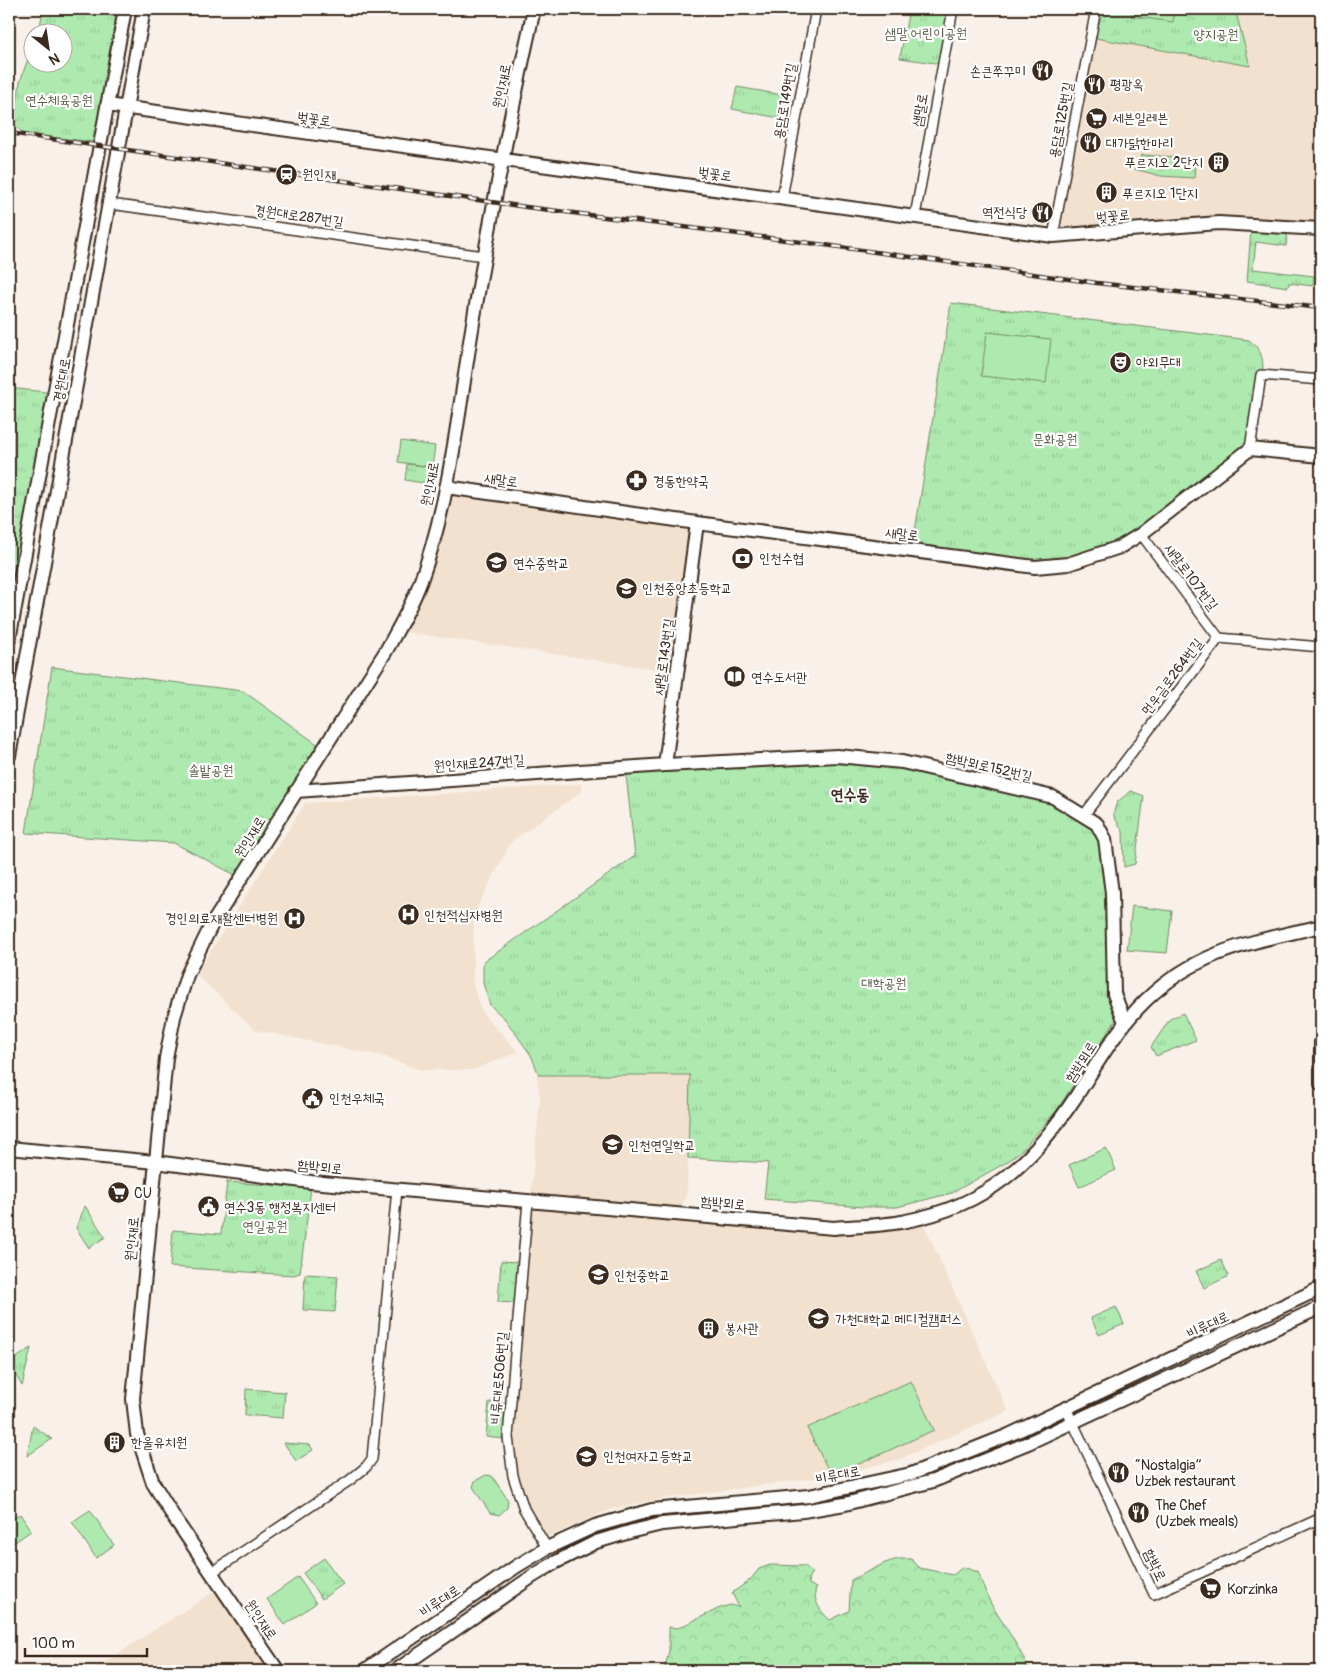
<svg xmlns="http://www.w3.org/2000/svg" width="1330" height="1680" font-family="Pangolin,'Poor Story',sans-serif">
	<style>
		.built { fill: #f2e1cf }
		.grass { fill: url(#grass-tufts); stroke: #748a67 }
		.forest { fill: url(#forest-crowns); stroke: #748a67 }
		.garden { fill: #aeeab0; stroke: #748a67 }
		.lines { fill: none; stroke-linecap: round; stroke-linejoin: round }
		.street-casing { stroke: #3b2a1e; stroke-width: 12 }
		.secondary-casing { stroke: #3b2a1e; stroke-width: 16 }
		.street { stroke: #fff; stroke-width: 9 }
		.secondary { stroke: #fff; stroke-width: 12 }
		.rail-casing { stroke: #3b2a1e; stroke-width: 4.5 }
		.rail { stroke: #fff; stroke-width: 2.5; stroke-dasharray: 8; stroke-linecap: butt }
		.labels { text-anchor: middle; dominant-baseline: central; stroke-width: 4.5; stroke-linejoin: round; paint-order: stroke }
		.park-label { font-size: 14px; fill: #585a42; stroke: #fff }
		.poi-label { font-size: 14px; fill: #3b2a1e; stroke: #fff; text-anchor: start }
		.street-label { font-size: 14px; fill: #3b2a1e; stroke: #fff }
		.quarter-label { font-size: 16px; font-weight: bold; fill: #3b2a1e; stroke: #fff }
	</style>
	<defs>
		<pattern id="grass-tufts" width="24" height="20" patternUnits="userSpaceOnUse" patternTransform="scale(1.25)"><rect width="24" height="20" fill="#aeeab0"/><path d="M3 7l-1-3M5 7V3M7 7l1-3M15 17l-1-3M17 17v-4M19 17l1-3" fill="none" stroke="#97c997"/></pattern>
		<pattern id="forest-crowns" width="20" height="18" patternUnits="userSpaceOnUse" patternTransform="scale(1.25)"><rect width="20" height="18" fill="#aeeab0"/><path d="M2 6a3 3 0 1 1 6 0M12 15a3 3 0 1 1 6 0" fill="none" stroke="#97c997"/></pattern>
	</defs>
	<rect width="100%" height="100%" fill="#f9f1e9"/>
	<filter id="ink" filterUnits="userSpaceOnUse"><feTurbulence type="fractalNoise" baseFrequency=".02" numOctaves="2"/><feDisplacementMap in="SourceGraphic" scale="10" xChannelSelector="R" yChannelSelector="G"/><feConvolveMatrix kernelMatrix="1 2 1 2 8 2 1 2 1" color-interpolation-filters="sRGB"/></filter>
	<g filter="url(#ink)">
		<path class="built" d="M1095 9H1321V231L1233 224 1053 236Z
			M446 487 697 523 677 672 397 631 406 615Z
			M581 784 582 791 511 842 474 914 473 984 482 1012 518 1052 473 1070H420L382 1056 255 1030 196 974 305 803Z
			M537 1075H691L687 1193 678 1214 834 1228 921 1218 1008 1411 900 1459 831 1476 661 1499 612 1509 542 1539 524 1509 508 1437 540 1098Z
			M221 1587 278 1671H91Z"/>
		<path class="grass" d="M44 9H120L95 142 24 134 14 125 20 82 32 47V62H62V32H38Z
			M909 9H953L942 64 900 58Z
			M1096 9H1235L1250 66 1090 37Z
			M737 87 783 95 779 118 732 109Z
			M1142 155 1195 158 1194 178 1161 176 1134 169Z
			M1251 230 1288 231 1286 246 1256 242 1253 269 1314 276 1313 286 1289 283 1288 287 1247 281Z
			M951 303 1249 340C1259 348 1262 353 1263 366L1250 449 1141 534 1068 564 912 551Z
			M9 388 54 393 9 640Z
			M407 464 432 467 429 484 405 480Z
			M52 667 243 691 324 749 241 878 174 843 26 833Z
			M837 763 900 768 1051 802 1092 827 1101 842 1105 872 1117 1018 1057 1110 1023 1149 1007 1162 952 1193 897 1207H863L764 1199 768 1163 688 1158 690 1075H539L531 1055 505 1019 490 1005 483 983V962L635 856 626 774Z
			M1131 791 1144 796 1135 864 1124 867 1123 831 1114 817V811L1117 802Z
			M1183 1013 1196 1040 1156 1056 1151 1047 1170 1019Z
			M227 1182 311 1188 300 1273 293 1275 170 1267 173 1230 221 1234Z
			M85 1206 105 1237 89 1248 76 1228Z
			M1221 1260 1229 1276 1204 1288 1196 1271Z
			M501 1261 518 1262 515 1303 498 1302Z
			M305 1274 338 1276 335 1312 303 1310Z
			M1116 1307 1124 1324 1099 1335 1091 1318Z
			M31 1348 22 1386 9 1363Z
			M246 1389 285 1392 283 1418 245 1415Z
			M489 1402 507 1404 504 1439 486 1437Z
			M33 1426 52 1439 27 1456Z
			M284 1443 310 1445 313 1450 296 1461Z
			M324 1558 343 1584 322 1599 303 1573Z"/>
		<path class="forest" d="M898 1559H911L920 1568 953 1575 963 1567 978 1572C982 1582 986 1594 991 1604 999 1617 1028 1660 1028 1671H664L669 1651V1627L678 1628 720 1608 730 1605 739 1607 732 1593 750 1580 759 1569 770 1565 805 1566 812 1572 808 1579 809 1584 816 1588C812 1600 821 1612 830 1620L849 1611 851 1580 885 1563Z"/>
		<path class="garden" d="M1132 9H1175L1173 22 1131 16Z
			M987 332 1051 339 1046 383 981 376Z
			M401 441 435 446 432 467 398 462Z
			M1132 906 1172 911 1167 953 1127 950Z
			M1106 1148 1116 1170 1079 1187 1069 1165Z
			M911 1381 934 1430 859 1464 829 1471 807 1428Z
			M486 1475 492 1476 508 1500 507 1508 499 1515 490 1513 473 1487 475 1481Z
			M90 1510 114 1545 96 1558 72 1522Z
			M20 1514 31 1531 9 1546V1521Z
			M298 1577 316 1603 285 1625 267 1599Z"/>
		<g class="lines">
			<defs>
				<path id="street" d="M782 198 816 9
					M110 204 484 256
					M915 216 953 9
					M1053 236 1096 9
					M1250 449 1261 375 1321 380
					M1141 534 1219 638
					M1084 815 1219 638 1321 647
					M528 1201 508 1437 513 1476 524 1509 547 1548
					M1066 1408 1154 1594 1321 1518
					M211 1573 350 1480 366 1467 372 1459 397 1189"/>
				<path id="secondary" d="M107 105 1053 236 1219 223 1321 229
					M446 487 697 523 1035 567 1068 564 1120 547 1141 534 1250 449 1321 456
					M9 640 125 9
					M9 756 144 9
					M665 765 697 523
					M296 791 665 765 837 756 902 762 1053 797 1097 824 1105 839 1112 893 1114 994 1125 1022
					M1321 1042V1084
					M9 1148 155 1162 311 1182 834 1228C858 1226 883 1226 906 1221 989 1205 1032 1163 1077 1095 1098 1062 1118 1027 1146 1000 1199 949 1254 942 1321 926
					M278 1671 175 1519 153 1483 137 1434 133 1399 166 1058 174 1017 187 975 212 924 386 651C398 629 411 607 420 583 451 499 459 405 474 317 491 214 511 111 534 9
					M364 1671 517 1566 547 1548 595 1526 652 1510 809 1496 911 1474 1009 1435 1321 1288
					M395 1671 533 1576 556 1562 596 1542 633 1531 662 1524 803 1511 845 1504 933 1481 1028 1443 1321 1307"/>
			</defs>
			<use href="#street" class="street-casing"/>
			<use href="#secondary" class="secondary-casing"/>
			<use href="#street" class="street"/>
			<use href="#secondary" class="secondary"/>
			<defs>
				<path id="rail" d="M9 133 526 207 825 245 1097 283 1321 308"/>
			</defs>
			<use href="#rail" class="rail-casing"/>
			<use href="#rail" class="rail"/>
		</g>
	</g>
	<defs>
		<symbol id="restaurant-disc" viewBox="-11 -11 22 22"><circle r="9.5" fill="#3b2a1e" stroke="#fff"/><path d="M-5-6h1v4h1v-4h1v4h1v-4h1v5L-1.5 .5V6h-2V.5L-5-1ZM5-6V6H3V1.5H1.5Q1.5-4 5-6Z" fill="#fff"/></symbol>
		<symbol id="supermarket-disc" viewBox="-11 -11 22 22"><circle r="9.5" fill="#3b2a1e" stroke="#fff"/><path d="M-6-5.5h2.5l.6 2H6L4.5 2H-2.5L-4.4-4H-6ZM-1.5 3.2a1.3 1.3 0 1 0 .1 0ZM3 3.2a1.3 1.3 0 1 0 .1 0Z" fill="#fff"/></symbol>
		<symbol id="building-disc" viewBox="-11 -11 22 22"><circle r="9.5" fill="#3b2a1e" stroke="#fff"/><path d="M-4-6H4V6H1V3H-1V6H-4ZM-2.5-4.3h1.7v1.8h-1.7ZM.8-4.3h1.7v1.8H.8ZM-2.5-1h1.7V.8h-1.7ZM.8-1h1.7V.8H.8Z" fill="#fff"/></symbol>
		<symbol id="station-disc" viewBox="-11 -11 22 22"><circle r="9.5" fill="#3b2a1e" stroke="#fff"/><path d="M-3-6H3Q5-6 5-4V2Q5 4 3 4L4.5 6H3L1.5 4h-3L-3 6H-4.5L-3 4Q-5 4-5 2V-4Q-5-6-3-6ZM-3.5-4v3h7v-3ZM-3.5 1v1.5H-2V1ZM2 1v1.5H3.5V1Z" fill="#fff"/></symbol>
		<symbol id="theatre-disc" viewBox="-11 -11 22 22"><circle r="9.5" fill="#3b2a1e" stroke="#fff"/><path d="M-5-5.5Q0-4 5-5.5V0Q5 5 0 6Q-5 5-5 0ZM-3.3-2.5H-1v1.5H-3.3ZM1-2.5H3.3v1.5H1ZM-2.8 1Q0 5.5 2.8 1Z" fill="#fff"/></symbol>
		<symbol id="pharmacy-disc" viewBox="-11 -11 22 22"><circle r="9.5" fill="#3b2a1e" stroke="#fff"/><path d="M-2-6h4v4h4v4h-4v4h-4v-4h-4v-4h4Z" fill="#fff"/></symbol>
		<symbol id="bank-disc" viewBox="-11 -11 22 22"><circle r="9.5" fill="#3b2a1e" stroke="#fff"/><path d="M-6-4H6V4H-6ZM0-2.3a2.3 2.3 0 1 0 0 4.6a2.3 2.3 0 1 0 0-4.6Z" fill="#fff"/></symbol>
		<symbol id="school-disc" viewBox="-11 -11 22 22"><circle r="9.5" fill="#3b2a1e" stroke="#fff"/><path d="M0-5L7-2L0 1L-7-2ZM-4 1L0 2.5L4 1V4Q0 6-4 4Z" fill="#fff"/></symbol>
		<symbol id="library-disc" viewBox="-11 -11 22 22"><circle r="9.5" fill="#3b2a1e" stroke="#fff"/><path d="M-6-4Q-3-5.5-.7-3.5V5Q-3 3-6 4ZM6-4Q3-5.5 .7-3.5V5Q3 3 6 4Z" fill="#fff"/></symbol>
		<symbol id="hospital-disc" viewBox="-11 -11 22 22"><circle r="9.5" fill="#3b2a1e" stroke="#fff"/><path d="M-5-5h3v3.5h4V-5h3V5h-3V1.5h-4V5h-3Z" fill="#fff"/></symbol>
		<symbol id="civic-disc" viewBox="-11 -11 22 22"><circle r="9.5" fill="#3b2a1e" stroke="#fff"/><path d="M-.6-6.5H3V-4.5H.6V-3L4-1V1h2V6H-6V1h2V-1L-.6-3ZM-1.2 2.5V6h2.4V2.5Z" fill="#fff"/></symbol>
		<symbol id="university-disc" viewBox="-11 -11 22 22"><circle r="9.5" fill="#3b2a1e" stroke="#fff"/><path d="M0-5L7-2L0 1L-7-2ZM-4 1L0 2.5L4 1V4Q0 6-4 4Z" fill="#fff"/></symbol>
	</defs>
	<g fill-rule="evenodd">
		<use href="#restaurant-disc" x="1030" y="58" width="25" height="25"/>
		<use href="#restaurant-disc" x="1082" y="72" width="25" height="25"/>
		<use href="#supermarket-disc" x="1084" y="106" width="25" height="25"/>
		<use href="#restaurant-disc" x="1078" y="130" width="25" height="25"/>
		<use href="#building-disc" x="1206" y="150" width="25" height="25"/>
		<use href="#station-disc" x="274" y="162" width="25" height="25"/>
		<use href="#building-disc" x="1094" y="180" width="25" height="25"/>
		<use href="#restaurant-disc" x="1030" y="200" width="25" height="25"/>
		<use href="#theatre-disc" x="1108" y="350" width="25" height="25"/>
		<use href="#pharmacy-disc" x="624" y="468" width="25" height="25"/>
		<use href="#bank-disc" x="730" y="546" width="25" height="25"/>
		<use href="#school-disc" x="484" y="550" width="25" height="25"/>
		<use href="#school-disc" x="614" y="576" width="25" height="25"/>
		<use href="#library-disc" x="722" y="664" width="25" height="25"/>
		<use href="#hospital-disc" x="396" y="902" width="25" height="25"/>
		<use href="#hospital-disc" x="282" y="906" width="25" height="25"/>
		<use href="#civic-disc" x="300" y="1086" width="25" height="25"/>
		<use href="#school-disc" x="600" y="1132" width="25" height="25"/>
		<use href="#supermarket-disc" x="106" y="1180" width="25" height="25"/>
		<use href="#civic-disc" x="196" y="1194" width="25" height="25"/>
		<use href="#school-disc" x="586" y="1262" width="25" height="25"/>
		<use href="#university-disc" x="806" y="1306" width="25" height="25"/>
		<use href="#building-disc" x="696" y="1316" width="25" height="25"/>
		<use href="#building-disc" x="102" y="1430" width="25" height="25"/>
		<use href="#school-disc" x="574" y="1444" width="25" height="25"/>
		<use href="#restaurant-disc" x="1106" y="1460" width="25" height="25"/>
		<use href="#restaurant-disc" x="1126" y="1500" width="25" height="25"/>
		<use href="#supermarket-disc" x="1198" y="1576" width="25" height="25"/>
	</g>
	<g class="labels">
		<g class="park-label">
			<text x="926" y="33">샘말 어린이공원</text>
			<text x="1216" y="34">양지공원</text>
			<text x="59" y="100">연수체육공원</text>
			<text x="1055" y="439">문화공원</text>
			<text x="211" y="770">솔밭공원</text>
			<text x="884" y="983">대학공원</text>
			<text x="265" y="1226">연일공원</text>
		</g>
		<g class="poi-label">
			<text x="1026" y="71" text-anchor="end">손큰쭈꾸미</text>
			<text x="1110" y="84">평광옥</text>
			<text x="1112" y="118">세븐일레븐</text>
			<text x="1106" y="143">대가닭한마리</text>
			<text x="1203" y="162" text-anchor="end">푸르지오 2단지</text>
			<text x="302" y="174">원인재</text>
			<text x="1122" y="193">푸르지오 1단지</text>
			<text x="1027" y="212" text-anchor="end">역전식당</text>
			<text x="1136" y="362">야외무대</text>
			<text x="653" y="481">경동한약국</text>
			<text x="759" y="558">인천수협</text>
			<text x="513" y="563">연수중학교</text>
			<text x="642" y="588">인천중앙초등학교</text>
			<text x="751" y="677">연수도서관</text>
			<text x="424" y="915">인천적십자병원</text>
			<text x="278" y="918" text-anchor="end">경인의료재활센터병원</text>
			<text x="329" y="1098">인천우체국</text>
			<text x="628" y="1145">인천연일학교</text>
			<text x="134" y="1193">CU</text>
			<text x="224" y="1207">연수3동 행정복지센터</text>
			<text x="614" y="1275">인천중학교</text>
			<text x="835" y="1319">가천대학교 메디컬캠퍼스</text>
			<text x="725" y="1328">봉사관</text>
			<text x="131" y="1442">한울유치원</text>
			<text x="603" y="1456">인천여자고등학교</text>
			<text x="1135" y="1465">“Nostalgia”<tspan x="1135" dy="16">Uzbek restaurant</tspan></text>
			<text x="1155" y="1505">The Chef<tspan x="1155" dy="16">(Uzbek meals)</tspan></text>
			<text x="1227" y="1589">Korzinka</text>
		</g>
		<g class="street-label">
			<text transform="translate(502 86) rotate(-79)">원인재로</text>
			<text transform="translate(785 101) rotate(-80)">용담로149번길</text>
			<text transform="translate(920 110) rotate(-80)">샘말로</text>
			<text transform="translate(314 119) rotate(8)">벚꽃로</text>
			<text transform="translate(1061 120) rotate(-79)">용담로125번길</text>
			<text transform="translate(715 174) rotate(8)">벚꽃로</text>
			<text transform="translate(299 216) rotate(8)">경원대로287번길</text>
			<text transform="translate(1113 216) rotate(-5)">벚꽃로</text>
			<text transform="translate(62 380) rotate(-80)">경원대로</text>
			<text transform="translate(501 480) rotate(8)">새말로</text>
			<text transform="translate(430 484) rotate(-79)">원인재로</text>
			<text transform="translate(902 534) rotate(7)">새말로</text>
			<text transform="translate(1191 577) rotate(53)">새말로107번길</text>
			<text transform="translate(664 657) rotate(-82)">새말로143번길</text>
			<text transform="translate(1172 677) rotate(-53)">먼우금로264번길</text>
			<text transform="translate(479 763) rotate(-4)">원인재로247번길</text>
			<text transform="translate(989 767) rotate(13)">함박뫼로152번길</text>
			<text transform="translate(250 837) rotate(-58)">원인재로</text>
			<text transform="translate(1081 1062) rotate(-57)">함박뫼로</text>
			<text transform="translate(320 1167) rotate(6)">함박뫼로</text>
			<text transform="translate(723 1203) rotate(5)">함박뫼로</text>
			<text transform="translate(132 1239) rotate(-85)">원인재로</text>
			<text transform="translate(1208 1325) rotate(-25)">비류대로</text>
			<text transform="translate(499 1378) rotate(-85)">비류대로506번길</text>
			<text transform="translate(838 1475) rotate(-11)">비류대로</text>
			<text transform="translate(1155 1565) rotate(65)">함박로</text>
			<text transform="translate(440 1601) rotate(-34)">비류대로</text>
			<text transform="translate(261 1620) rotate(56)">원인재로</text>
		</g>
		<g class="quarter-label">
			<text x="850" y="795">연수동</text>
		</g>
	</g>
	<rect width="1330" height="1680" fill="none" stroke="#fff" stroke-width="30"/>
	<rect x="15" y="15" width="1300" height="1650" fill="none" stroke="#3b2a1e" stroke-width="2" filter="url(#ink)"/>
	<g transform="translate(48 48) rotate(150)"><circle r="24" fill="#ffffff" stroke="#b1aaa5"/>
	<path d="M0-4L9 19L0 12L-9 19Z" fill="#3b2a1e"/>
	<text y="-8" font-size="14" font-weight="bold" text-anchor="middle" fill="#3b2a1e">N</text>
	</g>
	<path d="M25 1648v8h122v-8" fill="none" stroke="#3b2a1e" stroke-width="2.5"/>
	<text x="32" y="1648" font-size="15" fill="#3b2a1e" stroke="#ffffff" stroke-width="4" paint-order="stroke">100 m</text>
</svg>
